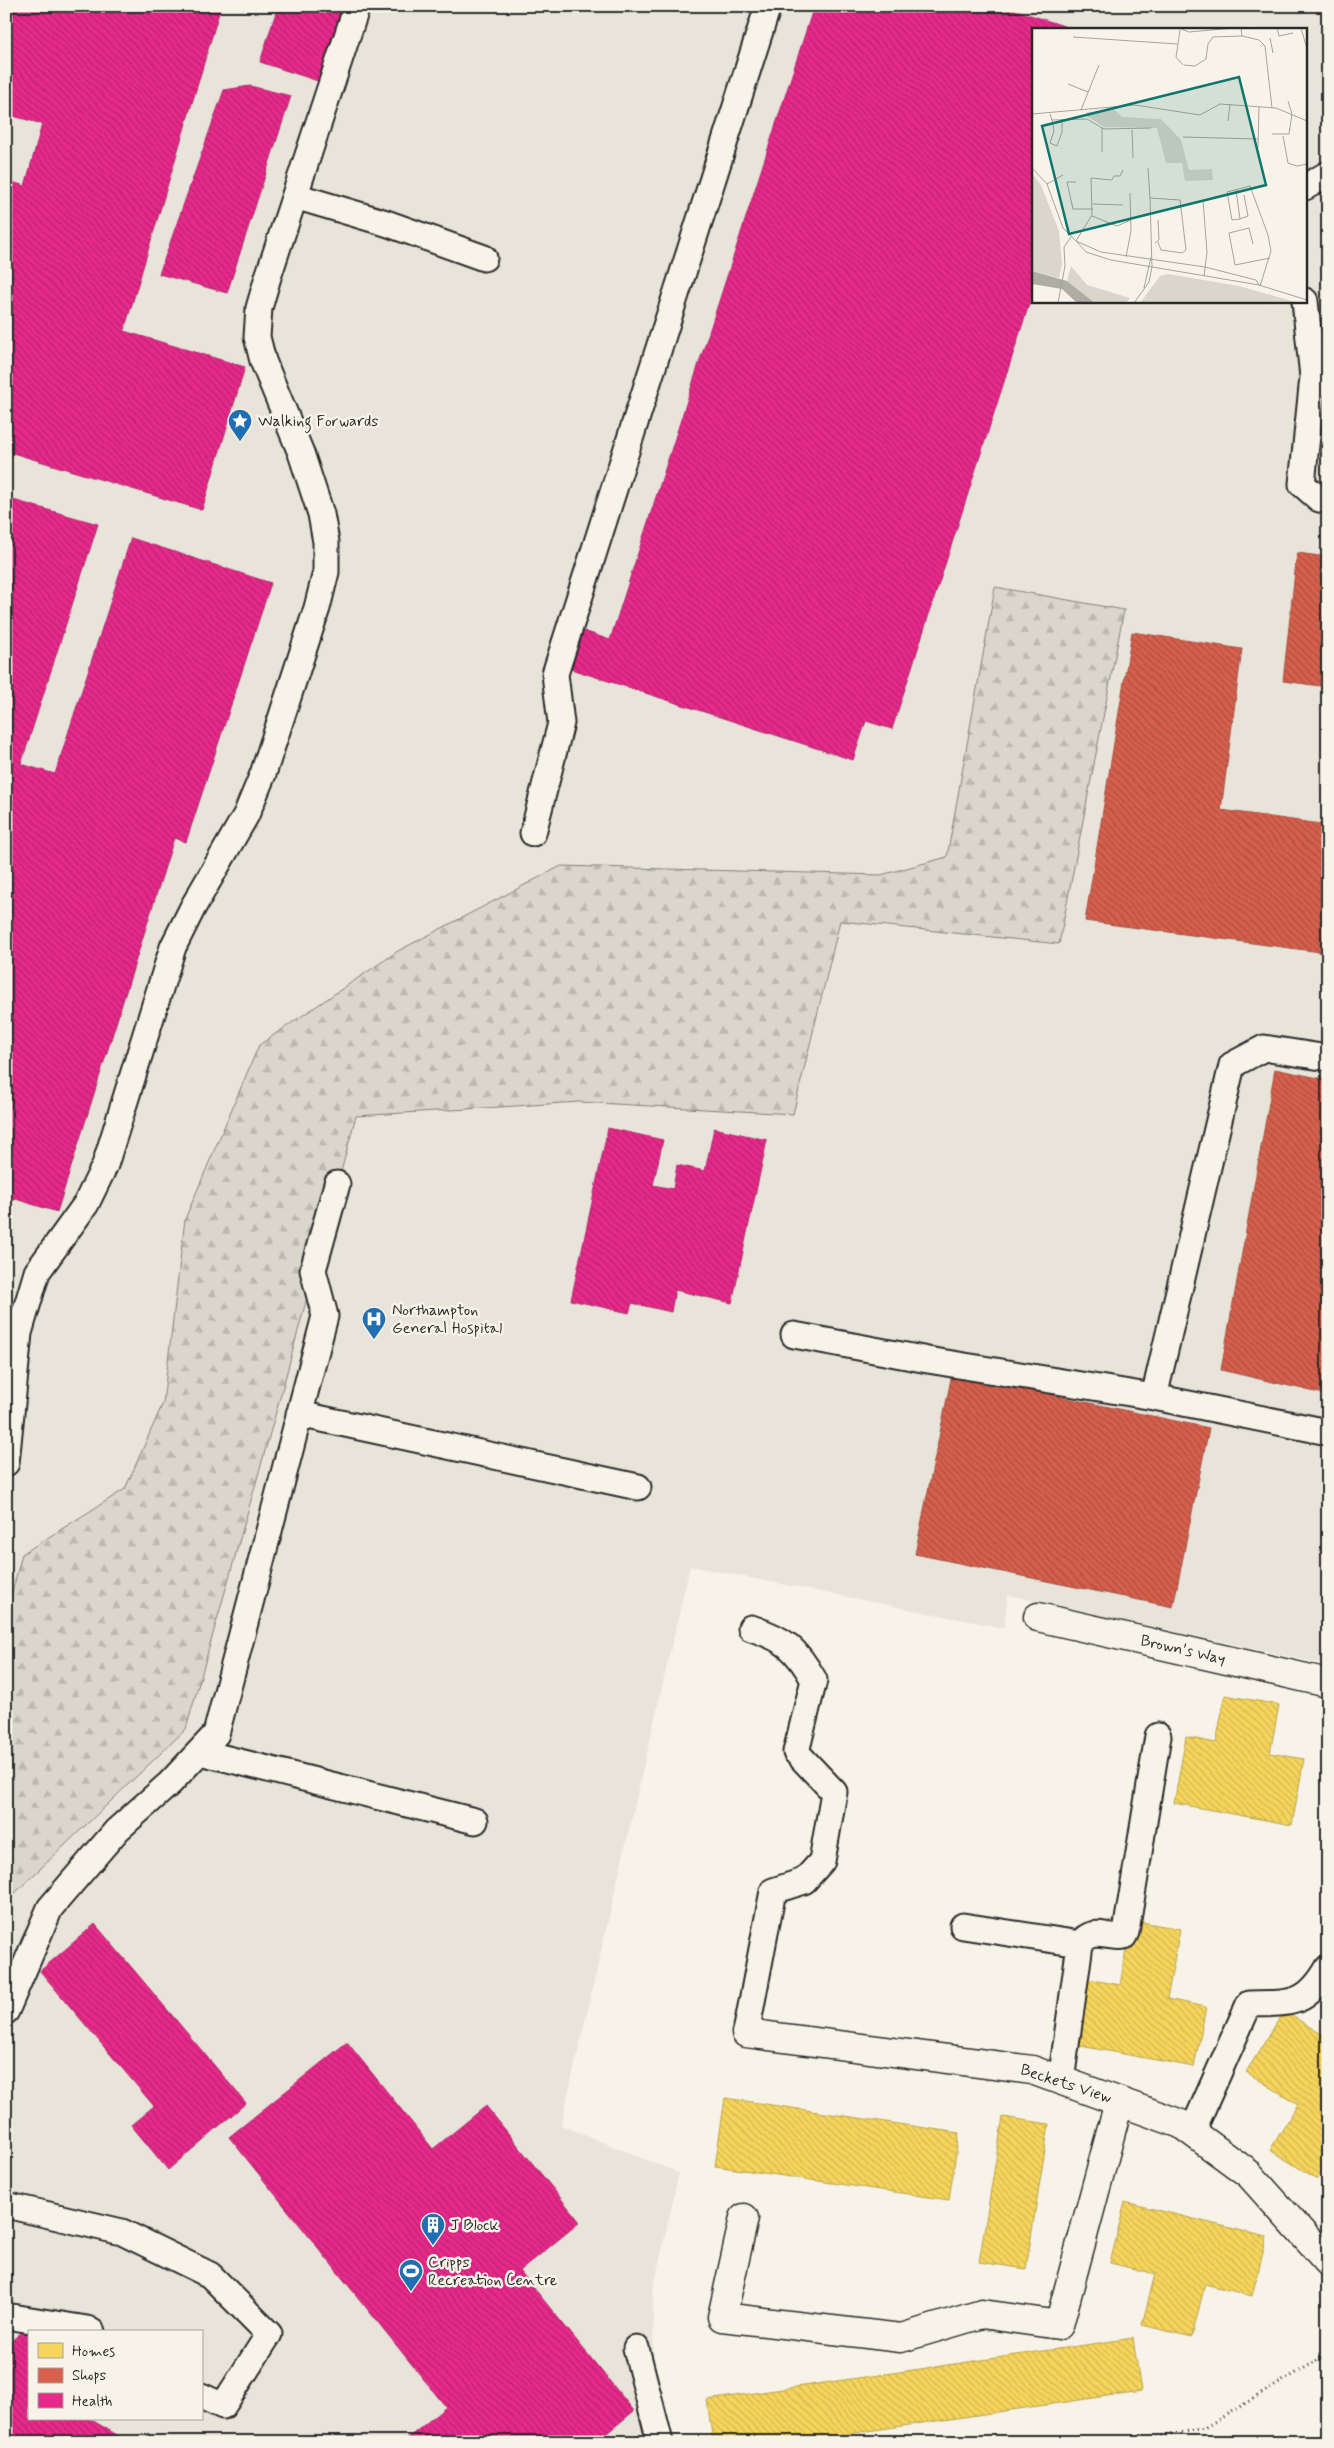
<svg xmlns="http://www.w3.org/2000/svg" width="1334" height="2448" font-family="Mynerve,sans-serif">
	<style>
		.built { fill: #e8e4da; fill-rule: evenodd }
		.forest { fill: url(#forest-firs); stroke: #82807c }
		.homes { fill: url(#homes-back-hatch); stroke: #b9a24d }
		.shops { fill: url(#shops-back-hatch); stroke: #a35043 }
		.health { fill: url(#health-back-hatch); stroke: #af2a6e }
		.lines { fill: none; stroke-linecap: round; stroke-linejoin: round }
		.service-casing { stroke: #2b2b2b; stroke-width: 29 }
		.minor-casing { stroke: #2b2b2b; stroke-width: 31 }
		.path { stroke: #2b2b2b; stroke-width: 3; stroke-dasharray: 1 4; stroke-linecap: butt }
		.service { stroke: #f7f3e8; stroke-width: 25 }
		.minor { stroke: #f7f3e8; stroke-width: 28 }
		.labels { text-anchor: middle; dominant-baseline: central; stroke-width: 5; stroke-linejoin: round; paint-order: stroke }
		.poi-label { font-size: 16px; fill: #2b2b2b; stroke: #f7f3e8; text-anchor: start }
		.street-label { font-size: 16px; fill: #2b2b2b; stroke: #f7f3e8 }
		.inset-road { fill: none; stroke: #a5a39c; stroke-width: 1 }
		.view { fill: #0f766e; fill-opacity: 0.15; stroke: #0f766e; stroke-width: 2.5 }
		.inset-edge { fill: none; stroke: #2b2b2b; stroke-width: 2.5 }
	</style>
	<defs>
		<pattern id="forest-firs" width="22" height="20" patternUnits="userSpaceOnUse" patternTransform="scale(1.25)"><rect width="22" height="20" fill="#dad6cc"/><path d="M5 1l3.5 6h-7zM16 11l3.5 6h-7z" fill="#bbb8af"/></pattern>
		<pattern id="homes-back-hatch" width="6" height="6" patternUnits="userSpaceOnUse" patternTransform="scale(1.25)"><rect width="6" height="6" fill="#f6d55c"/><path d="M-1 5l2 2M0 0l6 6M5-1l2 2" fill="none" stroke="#d3b750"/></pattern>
		<pattern id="shops-back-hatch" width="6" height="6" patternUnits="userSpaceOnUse" patternTransform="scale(1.25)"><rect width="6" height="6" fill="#d6604d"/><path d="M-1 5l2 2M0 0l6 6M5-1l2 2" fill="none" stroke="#ae4f40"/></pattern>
		<pattern id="health-back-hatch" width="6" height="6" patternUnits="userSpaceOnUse" patternTransform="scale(1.25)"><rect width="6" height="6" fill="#e7298a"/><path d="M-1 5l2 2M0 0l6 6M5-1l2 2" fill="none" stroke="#bb2371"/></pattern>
	</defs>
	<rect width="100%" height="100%" fill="#f7f3e8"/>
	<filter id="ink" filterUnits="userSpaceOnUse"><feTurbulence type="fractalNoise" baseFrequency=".02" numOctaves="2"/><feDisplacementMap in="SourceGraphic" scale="10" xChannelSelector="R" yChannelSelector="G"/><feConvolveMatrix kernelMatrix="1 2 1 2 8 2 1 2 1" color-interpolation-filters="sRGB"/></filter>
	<g filter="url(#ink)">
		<path class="built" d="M6 6H1328V1665L1008 1595 1004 1628 690 1566 561 2125 679 2173 653 2290 655 2442H6ZM1033 29H1305V301H1033ZM29 2332H201V2419H29Z"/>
		<path class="forest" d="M995 587 1124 610 1059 944 840 921 793 1114 579 1102 356 1116 280 1398 186 1729 14 1894 6 1892V1616L22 1554 125 1489 163 1403 185 1219 259 1045 398 951 561 866 881 875 947 857Z"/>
		<path class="homes" d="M1225 1695 1279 1705 1270 1753 1304 1759 1292 1825 1174 1803 1186 1737 1216 1743Z
			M1131 1920 1180 1929 1167 1999 1206 2007 1194 2067 1075 2045 1088 1979 1120 1985Z
			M1284 2011 1328 2038V2161L1317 2179 1270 2150 1298 2104 1246 2072Z
			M725 2098 959 2133 949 2200 715 2166Z
			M1003 2117 1049 2124 1026 2269 979 2262Z
			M1125 2202 1267 2237 1252 2296 1205 2284 1192 2337 1142 2325 1155 2274 1110 2263Z
			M1133 2338 1141 2391 793 2442H713L707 2400Z"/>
		<path class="shops" d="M1297 553 1328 557V687L1283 681Z
			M1132 632 1242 649 1221 810 1328 825V953L1085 921Z
			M1275 1069 1328 1080V1395L1221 1370Z
			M952 1374 1209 1428 1173 1607 915 1554Z"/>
		<path class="health" d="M6 6H221L124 331 245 367 202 510 6 451V180L25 186 42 124 6 114Z
			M278 6H348L324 83 260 62Z
			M814 6H1003L1073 29H1033V292L892 729 866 721 853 760 571 669 584 631 610 640Z
			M250 86 291 96 227 293 159 274 224 90Z
			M6 498 98 524 21 764 55 774 131 538 271 583 186 842 174 838 57 1212 6 1196Z
			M608 1128 663 1140 653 1185 673 1189 677 1165 705 1171 714 1128 767 1140 732 1303 675 1290 671 1312 632 1303 629 1313 571 1300Z
			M95 1924 246 2103 168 2170 131 2125 154 2106 40 1971Z
			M347 2042 433 2149 486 2106 580 2222 520 2271 634 2411 596 2442H403L446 2407 229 2137Z
			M27 2327 29 2419H90L129 2442H6V2346Z"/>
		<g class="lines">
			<defs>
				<path id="service" d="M1305 187 1328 174
					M295 196 386 223 484 258
					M1305 301 1313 377 1302 484 1319 499 1328 500
					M533 833 561 723 555 674 768 6
					M794 1335 928 1360 1154 1397 1232 1065 1264 1048 1328 1058
					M1154 1397 1328 1432
					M299 1414 638 1487
					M6 1463 19 1333 37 1272 86 1204 105 1165 173 947 193 907 246 815 263 774 317 608 326 572V542L321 514 301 453 263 361 257 337 259 308 268 277 357 6
					M200 1752 475 1821
					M963 1926 1080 1944
					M6 2011 50 1908 117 1830 170 1783 216 1734 325 1316 313 1270 337 1184
					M746 2033 773 1891 804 1881 822 1861 834 1792 796 1752 814 1680C796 1648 785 1639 751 1628
					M1061 2081 1080 1944C1093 1926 1106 1939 1124 1936L1126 1932 1158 1736
					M1192 2132 1249 2004C1291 2003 1306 2006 1328 1968
					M6 2205 122 2232 210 2275 269 2334 223 2406 201 2396
					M6 2316 87 2329 92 2332
					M636 2348 660 2442"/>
				<path id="minor" d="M1038 1617 1328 1683
					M746 2033 1032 2070 1181 2124 1249 2174 1328 2262
					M744 2218 722 2317 901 2338 982 2314 1059 2325 1119 2102"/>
			</defs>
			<use href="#service" class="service-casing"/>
			<use href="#minor" class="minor-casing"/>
			<path class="path" d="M1132 2442 1204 2428 1328 2354"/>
			<use href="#service" class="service"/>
			<use href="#minor" class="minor"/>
		</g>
	</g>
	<defs>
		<symbol id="sight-pin" viewBox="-11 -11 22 30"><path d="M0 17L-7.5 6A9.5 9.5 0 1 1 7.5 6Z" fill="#1f6fb2" stroke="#f7f3e8"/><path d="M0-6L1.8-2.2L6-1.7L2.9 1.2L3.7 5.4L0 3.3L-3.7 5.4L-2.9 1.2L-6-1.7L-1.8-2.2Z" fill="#fff"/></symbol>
		<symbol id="hospital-pin" viewBox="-11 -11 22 30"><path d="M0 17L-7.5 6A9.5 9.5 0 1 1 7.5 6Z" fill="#1f6fb2" stroke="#f7f3e8"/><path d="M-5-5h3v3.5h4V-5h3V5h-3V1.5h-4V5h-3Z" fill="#fff"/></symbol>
		<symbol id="building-pin" viewBox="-11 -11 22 30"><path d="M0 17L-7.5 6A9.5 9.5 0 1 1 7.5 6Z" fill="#1f6fb2" stroke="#f7f3e8"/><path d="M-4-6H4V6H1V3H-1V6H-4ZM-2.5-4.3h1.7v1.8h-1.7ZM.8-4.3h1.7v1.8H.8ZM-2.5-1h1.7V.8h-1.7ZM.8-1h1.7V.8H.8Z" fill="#fff"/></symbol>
		<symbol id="stadium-pin" viewBox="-11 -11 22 30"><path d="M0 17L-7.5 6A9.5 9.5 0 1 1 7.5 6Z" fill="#1f6fb2" stroke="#f7f3e8"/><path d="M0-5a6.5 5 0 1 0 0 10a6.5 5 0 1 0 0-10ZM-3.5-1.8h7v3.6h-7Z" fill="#fff"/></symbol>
	</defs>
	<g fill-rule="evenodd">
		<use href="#sight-pin" x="226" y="407" width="28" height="38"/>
		<use href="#hospital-pin" x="360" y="1305" width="28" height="38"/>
		<use href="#building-pin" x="419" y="2211" width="28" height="38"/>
		<use href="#stadium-pin" x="397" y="2257" width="28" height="38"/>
	</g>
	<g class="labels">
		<g class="poi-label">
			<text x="258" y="421">Walking Forwards</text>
			<text x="392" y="1310">Northampton<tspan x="392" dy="18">General Hospital</tspan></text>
			<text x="450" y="2225">J Block</text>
			<text x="428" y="2262">Cripps<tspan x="428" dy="18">Recreation Centre</tspan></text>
		</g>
		<g class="street-label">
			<text transform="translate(1183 1650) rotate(13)">Brown's Way</text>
			<text transform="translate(1066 2084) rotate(18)">Beckets View</text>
		</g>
	</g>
	<g transform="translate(1032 28)">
		<rect width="275" height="275" fill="#f7f3e8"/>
		<path d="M0 145 9 157 27 203 30 236 27 250 0 243ZM39 238 55 257 98 270 94 275H63L35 253ZM136 246 207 258 267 275H108L128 248Z" fill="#dad6cc"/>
		<path d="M83 82 90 89 129 91 149 112 157 142 180 141 181 152 153 153 150 135H134L125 100 72 99 55 88V84Z" fill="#dad6cc"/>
		<path d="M0 243 35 253 63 275H45L30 261 0 256Z" fill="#afaca4"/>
		<path class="inset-road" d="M147 0 157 4 202 0M209 0 210 8 227 12 233 18 240 80M245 0 247 8 261 5M269 0 275 21M148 2 144 29 151 37M41 9 145 16M238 10 241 25M152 37 163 38 174 31 176 16 181 9 210 8M36 56 56 64M49 82 67 37M0 86 103 77 168 87 188 76 244 80 275 93M18 86 20 92 55 91 72 101 119 100M20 92 22 103 18 115 25 118 30 104V91M196 93 198 77M100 102 101 130M240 106H257L260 86 256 73M251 108 256 135 265 138 275 136M151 109 226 111M226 120 227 79M70 124V100M0 140 15 156 31 200 44 213 69 224 173 239 224 252 227 257M116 140 118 170 148 172 154 222 150 225 129 222 126 214M44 154H35L41 181H61M15 156 31 147M204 162 208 191 200 192 195 164 218 158 236 207 239 223 228 258M171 172 175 224 172 248M61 176 91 177M60 188 85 198 99 192M208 191 216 188 212 167M44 213 60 187 59 150 80 152 82 148H88L91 142M45 214 54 224 79 232 227 257 275 272M123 215 127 212 126 192M221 216 217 200 197 205 203 237 238 230M94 229 99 203 98 165M112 260 119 229M26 275 33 238 32 219 39 209M102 275 117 254 120 239 118 170"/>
		<path class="view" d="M207 49 234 157 37 206 10 98Z"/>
		<rect width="275" height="275" class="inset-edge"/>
	</g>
	<rect width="1334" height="2448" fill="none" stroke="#f7f3e8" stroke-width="25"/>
	<rect x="12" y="12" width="1309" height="2423" fill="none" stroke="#2b2b2b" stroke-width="2" filter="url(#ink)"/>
	<rect x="28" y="2330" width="175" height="90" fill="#f7f3e8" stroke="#a5a39c"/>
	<rect x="38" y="2343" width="25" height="15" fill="#f6d55c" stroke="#a5a39c"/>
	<text x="72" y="2356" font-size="15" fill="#2b2b2b">Homes</text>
	<rect x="38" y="2368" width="25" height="15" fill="#d6604d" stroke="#a5a39c"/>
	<text x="72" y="2380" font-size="15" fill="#2b2b2b">Shops</text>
	<rect x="38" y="2393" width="25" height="15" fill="#e7298a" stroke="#a5a39c"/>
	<text x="72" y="2406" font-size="15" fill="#2b2b2b">Health</text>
</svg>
